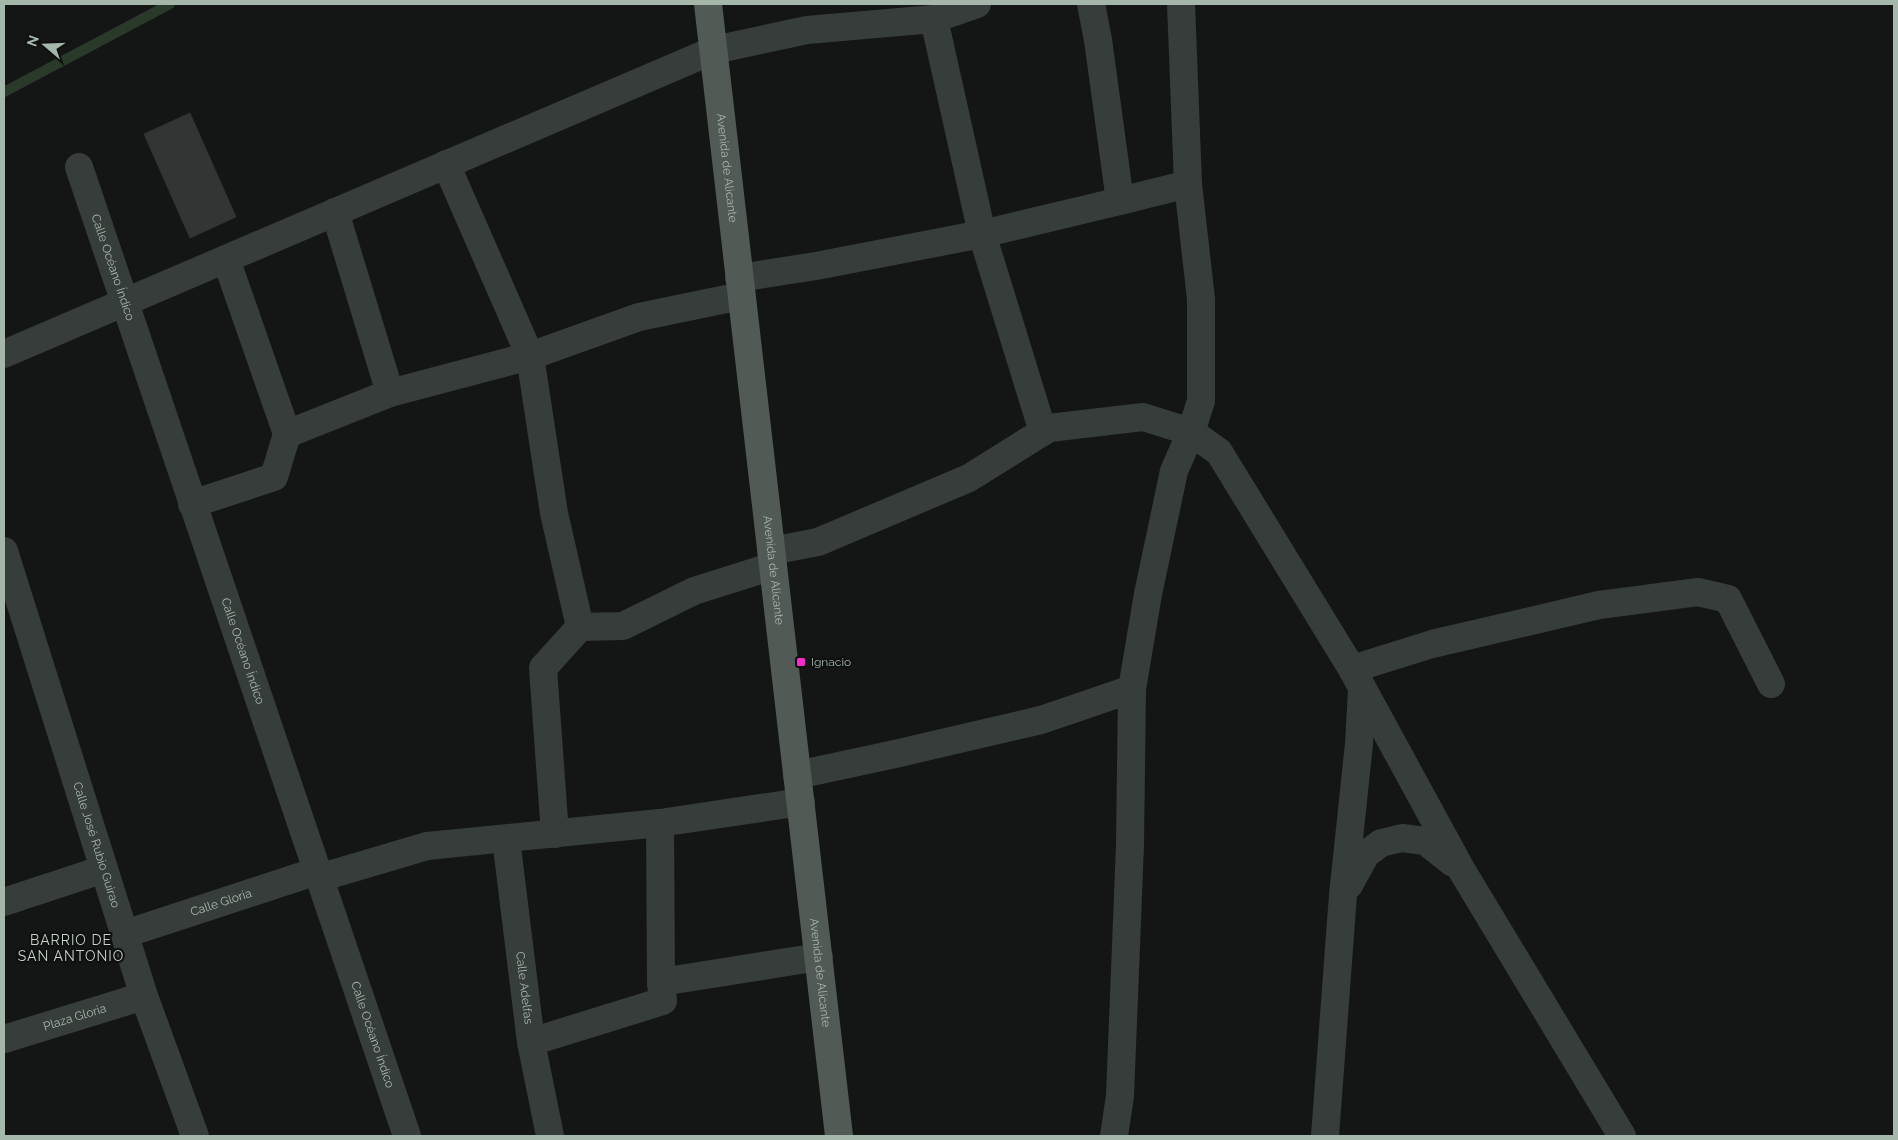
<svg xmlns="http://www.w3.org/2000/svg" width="1898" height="1140" font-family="Raleway,sans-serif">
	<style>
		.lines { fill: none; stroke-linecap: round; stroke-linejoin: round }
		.stream { stroke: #2a3a2a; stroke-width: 10 }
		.building { fill: #313533; stroke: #2e3230 }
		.minor { stroke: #373d3a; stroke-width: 28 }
		.major { stroke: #515a54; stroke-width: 28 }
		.poi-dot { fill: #f82acb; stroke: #0f1110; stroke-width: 2 }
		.labels { text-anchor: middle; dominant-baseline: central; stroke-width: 4.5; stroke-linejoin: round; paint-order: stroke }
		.street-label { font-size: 12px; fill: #a5b7aa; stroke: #0f1110 }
		.poi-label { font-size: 12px; fill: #a5b7aa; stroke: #0f1110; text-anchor: start }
		.neighbourhood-label { font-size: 14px; letter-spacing: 1px; fill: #c7d3ca; stroke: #0f1110 }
	</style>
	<rect width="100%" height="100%" fill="#141615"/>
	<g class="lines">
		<path class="stream" d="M4 92 170 4"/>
	</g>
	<path class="building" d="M190 113 236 217 190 238 144 134Z"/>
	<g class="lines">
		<g class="minor">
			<path d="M1181 4 1188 184 1201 299V401L1191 432 1219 452 1352 669 1461 869 1622 1136"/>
			<path d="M934 19 977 4"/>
			<path d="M446 164 530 356 554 513 580 627 543 668 555 834"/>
			<path id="s1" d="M79 167 407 1136"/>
			<path d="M1120 201 1188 184"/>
			<path d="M4 354 714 50 807 30 934 19 982 234 816 266 739 278"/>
			<path d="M390 393 530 356 639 317 741 296"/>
			<path d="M1043 432 982 234 1120 201 1098 40 1091 4"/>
			<path d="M287 434 390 393 335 212"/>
			<path d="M192 504 274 477 287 434 226 259"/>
			<path id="s2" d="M4 551 144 996 195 1136"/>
			<path d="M771 551 818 542 969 478 1049 428 1143 417 1191 432 1174 471 1148 594 1132 689"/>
			<path d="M580 627 623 626 694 591 773 566"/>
			<path d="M1352 669 1432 644 1599 605 1698 592 1728 599 1771 684"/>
			<path d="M797 775 895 754 1041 720 1132 689 1130 845 1120 1096 1114 1136"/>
			<path d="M660 823 661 982"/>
			<path id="s3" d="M506 839 531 1042 550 1136"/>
			<path d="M319 878 427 846 660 823 801 802"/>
			<path d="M1349 885 1366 854 1381 843 1402 838 1425 841 1453 863"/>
			<path d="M4 902 104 869"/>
			<path id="s4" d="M125 934 317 871"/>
			<path id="s5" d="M4 1039 144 996"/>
			<path d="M531 1042 663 1001 661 982 819 957"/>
			<path d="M1325 1136 1343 895 1359 744 1362 690"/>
		</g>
		<path class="major" id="s6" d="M708 4 839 1136"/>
	</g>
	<rect class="poi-dot" x="796" y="657" width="10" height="10" rx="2.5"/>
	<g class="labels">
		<g class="street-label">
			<text stroke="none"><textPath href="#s6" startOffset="165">Avenida de Alicante</textPath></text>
			<text stroke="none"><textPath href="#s1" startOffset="106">Calle Océano Índico</textPath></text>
			<text stroke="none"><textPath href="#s6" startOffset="570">Avenida de Alicante</textPath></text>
			<text stroke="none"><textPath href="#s1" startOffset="511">Calle Océano Índico</textPath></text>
			<text stroke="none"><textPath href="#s2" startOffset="308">Calle José Rubio Guirao</textPath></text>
			<text stroke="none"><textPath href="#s4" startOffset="101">Calle Gloria</textPath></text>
			<text stroke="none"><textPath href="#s6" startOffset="975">Avenida de Alicante</textPath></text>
			<text stroke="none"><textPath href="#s3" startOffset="150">Calle Adelfas</textPath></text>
			<text stroke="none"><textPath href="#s5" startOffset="74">Plaza Gloria</textPath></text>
			<text stroke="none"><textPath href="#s1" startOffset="916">Calle Océano Índico</textPath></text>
		</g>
		<g class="poi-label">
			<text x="811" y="662">Ignacio</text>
		</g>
		<g class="neighbourhood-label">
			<text x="71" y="940">BARRIO DE<tspan x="71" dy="16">SAN ANTONIO</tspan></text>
		</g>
	</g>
	<rect width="1898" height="1140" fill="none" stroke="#a5b7aa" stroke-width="10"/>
	<g transform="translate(45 45) rotate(289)" stroke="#0f1110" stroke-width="4" paint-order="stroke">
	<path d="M0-4L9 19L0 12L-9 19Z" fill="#a5b7aa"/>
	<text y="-8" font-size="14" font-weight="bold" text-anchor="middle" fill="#a5b7aa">N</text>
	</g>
</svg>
